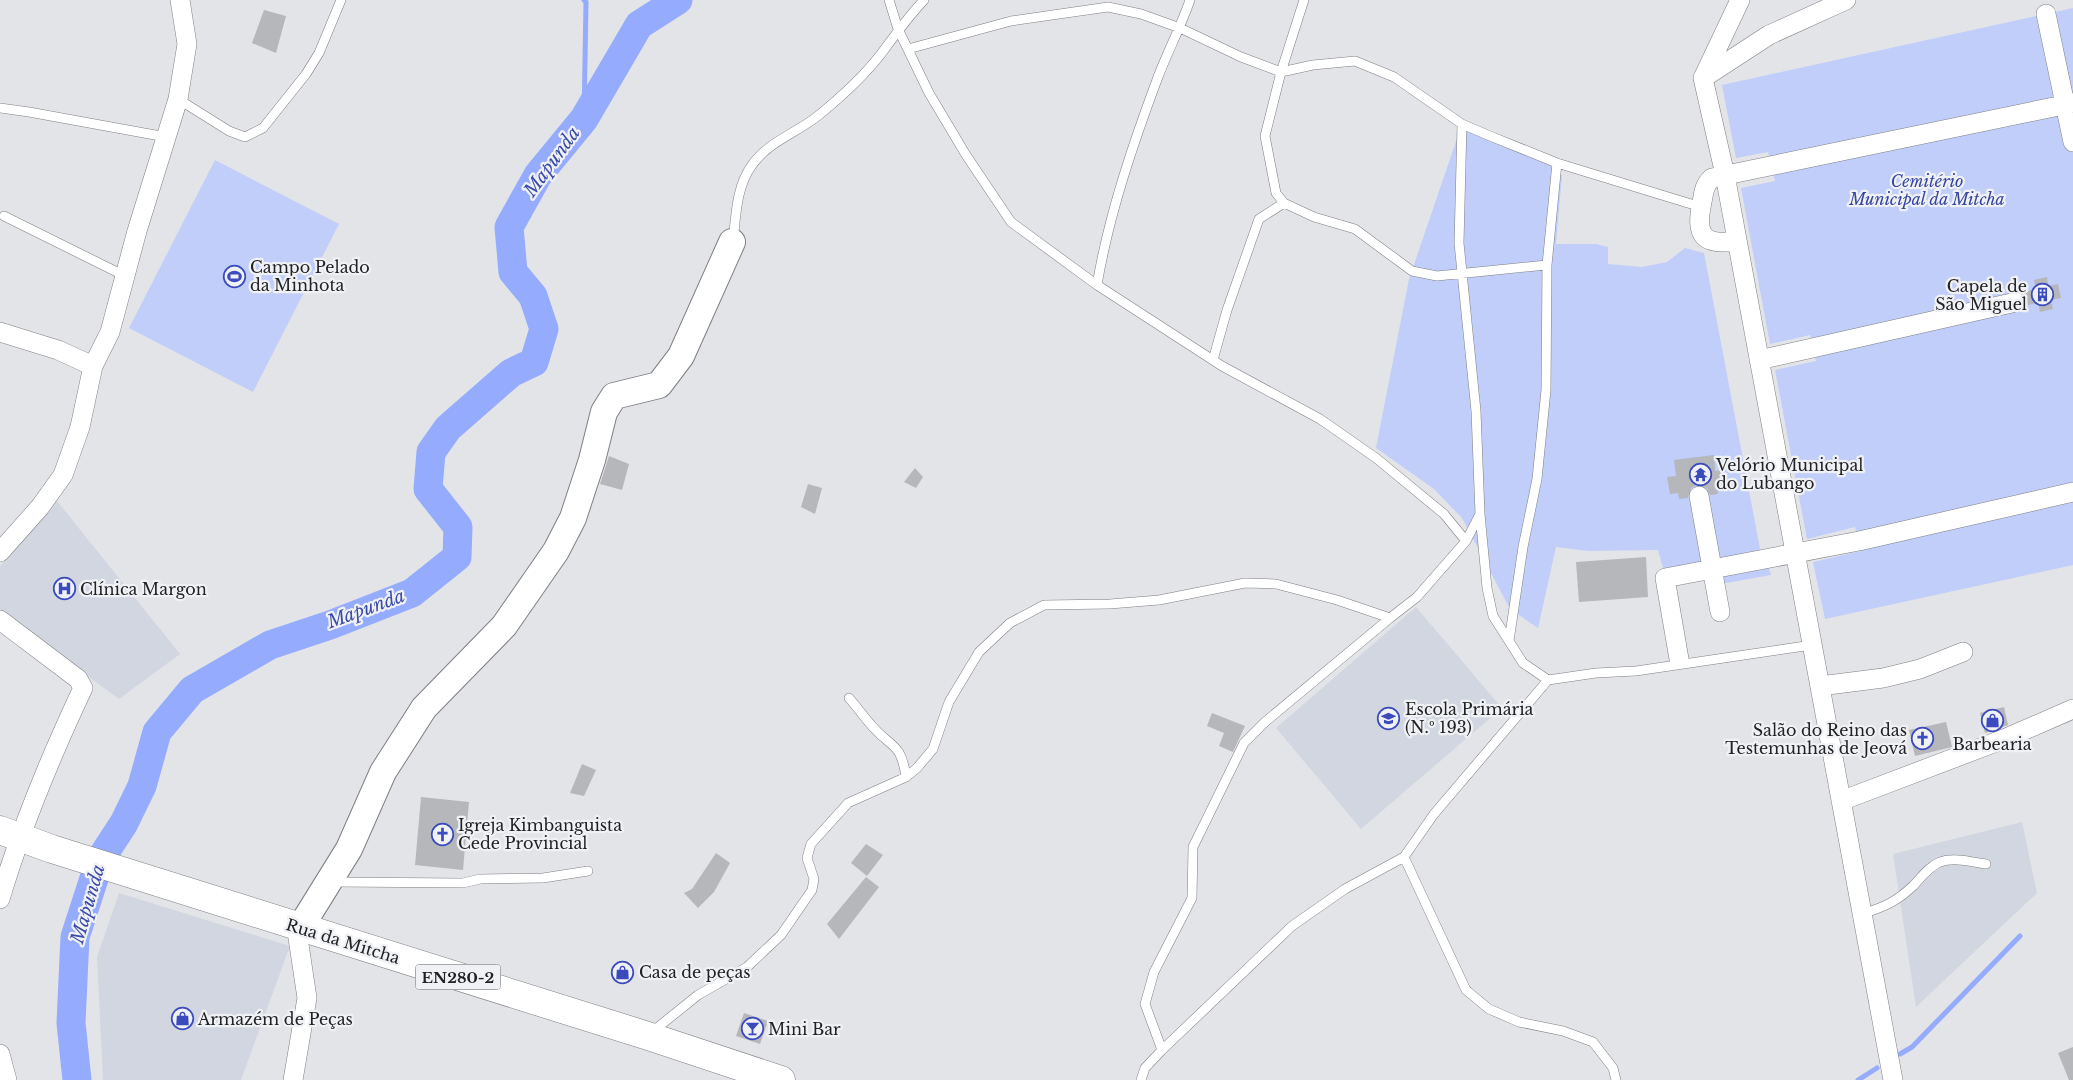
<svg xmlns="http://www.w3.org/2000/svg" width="2073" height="1080" font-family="'Libre Baskerville',serif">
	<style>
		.built { fill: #d2d6e0 }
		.green { fill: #c0cef9 }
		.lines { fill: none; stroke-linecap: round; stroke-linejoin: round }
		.stream { stroke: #95abfd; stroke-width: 5 }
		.river { stroke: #95abfd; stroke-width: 29 }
		.building { fill: #b6b7bb }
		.lane-casing { stroke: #7e7f82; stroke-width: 10 }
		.street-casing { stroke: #7e7f82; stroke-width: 20 }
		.secondary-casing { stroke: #7e7f82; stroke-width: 28 }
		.primary-casing { stroke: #7e7f82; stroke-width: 29 }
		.lane { stroke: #fff; stroke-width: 9 }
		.street { stroke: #fff; stroke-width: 19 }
		.secondary { stroke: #fff; stroke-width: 26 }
		.primary { stroke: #fff; stroke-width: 28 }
		.labels { text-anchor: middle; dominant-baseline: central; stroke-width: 4.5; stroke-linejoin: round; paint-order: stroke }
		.shield { fill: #f0f1f5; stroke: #5f6062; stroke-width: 1 }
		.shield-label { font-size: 15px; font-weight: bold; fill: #212223 }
		.park-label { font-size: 16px; font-style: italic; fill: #3545a2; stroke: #f0f1f5 }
		.poi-label { font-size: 16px; fill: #212223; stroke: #f0f1f5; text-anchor: start }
		.street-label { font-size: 16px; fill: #212223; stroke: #f0f1f5 }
		.water-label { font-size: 18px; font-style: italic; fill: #3a4ba8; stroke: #f0f1f5 }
	</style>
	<rect width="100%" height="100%" fill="#e3e4e8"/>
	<path class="built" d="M57 501 180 654 119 699 0 612V566Z
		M1416 607 1502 708 1361 829 1276 728Z
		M2022 822 2037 893 1916 1007 1893 854Z
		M119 893 290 946 241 1080H103L97 957Z"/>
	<path class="green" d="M2073 8V565L1825 619 1813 562 1861 551 1855 527 1807 539 1775 370 1816 361 1810 335 1770 344 1741 188 1775 181 1768 152 1736 158 1722 85Z
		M1462 124 1557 163 1556 175H1562L1556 244H1596L1608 247V264L1642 267 1667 262 1685 248 1704 253 1761 554 1664 572 1658 550 1588 551 1556 547 1538 628 1510 609 1462 518 1434 489 1376 448 1409 279Z
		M215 160 339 224 253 392 129 328Z
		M1769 568 1771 575 1721 584 1720 577Z"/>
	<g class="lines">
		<path class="stream" d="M584 0 586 2 584 119
			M1900 1054 1912 1047 2020 936
			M1858 1080 1877 1068"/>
		<path class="river" d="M77 1080 71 1023 75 937 100 860 124 823 142 786 157 732 192 690 270 645 330 625 412 593 457 557 458 527 428 489 431 452 448 428 511 373 534 362 544 329 533 296 513 272 509 227 538 175 584 119 639 25 678 0"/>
	</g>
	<path class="building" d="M264 10 286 16 276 53 252 43Z
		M2047 277 2048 286 2058 284 2061 298 2051 300 2053 309 2040 312 2038 303 2028 305 2025 292 2036 289 2034 280Z
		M1714 455 1715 471 1723 470 1725 487 1717 488 1718 494 1710 495 1707 488 1697 485 1691 488 1688 498 1679 499 1678 493 1670 494 1667 477 1676 476 1674 460Z
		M609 456 629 464 622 490 600 484Z
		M915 468 923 477 916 488 904 482Z
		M808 484 822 488 815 514 801 507Z
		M1646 557 1648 597 1579 602 1576 562Z
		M2004 707 2008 725 1985 733 1980 713Z
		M1212 713 1245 726 1233 752 1219 746 1224 733 1207 726Z
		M1946 722 1952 747 1915 756 1909 730Z
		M582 764 596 770 584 796 570 793Z
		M421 797 469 802 463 870 415 865Z
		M866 844 883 855 867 876 851 863Z
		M716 853 730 863 714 892 698 908 684 893 692 889Z
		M866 877 879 887 839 939 827 924Z
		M744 1013 768 1021 760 1044 736 1036Z
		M2073 1047V1080H2069L2058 1053Z"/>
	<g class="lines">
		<defs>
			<path id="lane" d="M889 0 898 29 929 93 966 155 1011 222 1097 285 1222 366 1320 419 1376 458 1444 514 1466 541
				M1304 0 1281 72 1265 136 1276 193 1284 203 1314 217 1355 229 1412 271 1437 276 1547 265
				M908 49 1011 21 1108 7 1141 14 1180 28 1241 57 1281 72 1313 65 1355 61 1394 77 1462 124 1490 136 1557 163 1701 207
				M178 99 229 131 245 137 263 128 306 74 319 53 341 0
				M0 108 29 112 166 137
				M1462 124 1459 243 1476 411 1480 514 1487 588 1493 616 1523 663 1548 680
				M4 216 125 276
				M733 242C736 216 736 187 752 165 769 141 797 133 819 115 841 97 864 76 881 54 895 35 908 17 924 0
				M1097 285C1109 214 1133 144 1158 77 1168 51 1181 26 1190 0
				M1213 360 1227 310 1259 219 1284 203
				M1509 641 1523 547 1537 479 1546 390 1547 265 1557 163
				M849 698C857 707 864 717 872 726 892 749 901 742 906 777
				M1404 857 1466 990 1489 1009 1519 1022 1563 1031 1593 1042 1613 1068 1616 1080
				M334 882 463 883 480 879 543 878 588 871
				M1862 914C1884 907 1896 902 1913 886 1921 878 1928 867 1940 862 1954 857 1972 862 1986 864
				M652 1032 698 995 747 967 781 935 812 890 814 879 807 858 811 844 848 803 906 777 917 768 933 749 949 702 979 652 1010 623 1044 605 1110 604 1159 600 1245 583 1276 584 1337 600 1390 618 1417 597 1466 541 1480 514
				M1162 1050 1145 1004 1154 972 1192 898 1193 847 1244 743 1265 722 1390 618
				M1141 1080 1145 1068 1162 1050 1292 926 1345 889 1404 857 1434 814 1548 680 1596 673 1636 671 1812 645"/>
			<path id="street" d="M2046 14 2073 142
				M1703 78 1725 175 1893 1080
				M1703 78 1769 35 1846 0
				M1703 78 1740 0
				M1737 241C1703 246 1695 236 1702 202 1704 192 1704 185 1712 178L2073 103
				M0 332 58 350 93 366
				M1759 360 2016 302
				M1699 496 1720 612
				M0 552 40 507 63 475 80 427 93 366 110 332 137 231 178 99 187 44 180 0
				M0 620 78 679 83 688C50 758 22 825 0 899
				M1679 659 1665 578 1859 541 2073 492
				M1820 686 1883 678 1920 669 1963 652
				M1841 801 2004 739 2073 709
				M0 1054 7 1080
				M293 1080 307 998 298 938 300 928"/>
			<path id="secondary" d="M300 928 349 849 383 772 424 708 504 626 556 551 573 518 592 460 604 412 614 396 659 385 681 356 732 242"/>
			<path id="primary" d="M0 830 52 849 648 1036 781 1080"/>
		</defs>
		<use href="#lane" class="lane-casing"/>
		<use href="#street" class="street-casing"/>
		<use href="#secondary" class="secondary-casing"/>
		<use href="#primary" class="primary-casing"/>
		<use href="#lane" class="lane"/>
		<use href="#street" class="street"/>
		<use href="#secondary" class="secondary"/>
		<use href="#primary" class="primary"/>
	</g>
	<defs>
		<symbol id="stadium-ring" viewBox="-11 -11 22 22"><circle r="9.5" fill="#f0f1f5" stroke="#3b4bbe" stroke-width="1.5"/><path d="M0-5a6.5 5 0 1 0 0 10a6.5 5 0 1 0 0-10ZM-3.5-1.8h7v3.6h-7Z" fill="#3b4bbe"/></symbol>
		<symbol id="building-ring" viewBox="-11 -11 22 22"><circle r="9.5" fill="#f0f1f5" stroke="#3b4bbe" stroke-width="1.5"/><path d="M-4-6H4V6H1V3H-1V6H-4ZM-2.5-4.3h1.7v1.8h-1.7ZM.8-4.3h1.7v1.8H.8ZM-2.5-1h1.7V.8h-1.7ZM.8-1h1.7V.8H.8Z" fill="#3b4bbe"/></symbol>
		<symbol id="temple-ring" viewBox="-11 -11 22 22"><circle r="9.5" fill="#f0f1f5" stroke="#3b4bbe" stroke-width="1.5"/><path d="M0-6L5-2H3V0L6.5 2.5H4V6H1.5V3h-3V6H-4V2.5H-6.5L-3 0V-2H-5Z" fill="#3b4bbe"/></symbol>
		<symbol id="hospital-ring" viewBox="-11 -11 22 22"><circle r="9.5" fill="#f0f1f5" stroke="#3b4bbe" stroke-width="1.5"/><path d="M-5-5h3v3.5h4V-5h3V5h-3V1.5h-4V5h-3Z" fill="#3b4bbe"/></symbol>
		<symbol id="school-ring" viewBox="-11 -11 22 22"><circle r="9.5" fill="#f0f1f5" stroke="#3b4bbe" stroke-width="1.5"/><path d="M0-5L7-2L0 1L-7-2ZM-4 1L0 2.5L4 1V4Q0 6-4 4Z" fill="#3b4bbe"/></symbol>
		<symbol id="shop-ring" viewBox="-11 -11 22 22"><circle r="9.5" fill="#f0f1f5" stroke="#3b4bbe" stroke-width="1.5"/><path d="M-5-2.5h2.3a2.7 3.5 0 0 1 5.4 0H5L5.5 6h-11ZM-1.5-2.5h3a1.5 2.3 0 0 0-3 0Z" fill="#3b4bbe"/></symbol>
		<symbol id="church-ring" viewBox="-11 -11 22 22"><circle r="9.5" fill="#f0f1f5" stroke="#3b4bbe" stroke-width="1.5"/><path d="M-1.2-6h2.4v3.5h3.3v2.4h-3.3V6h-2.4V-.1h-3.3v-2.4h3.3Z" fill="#3b4bbe"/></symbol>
		<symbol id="bar-ring" viewBox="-11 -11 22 22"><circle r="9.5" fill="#f0f1f5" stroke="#3b4bbe" stroke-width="1.5"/><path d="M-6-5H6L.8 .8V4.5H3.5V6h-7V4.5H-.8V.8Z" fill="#3b4bbe"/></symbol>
	</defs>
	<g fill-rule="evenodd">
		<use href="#stadium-ring" x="222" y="264" width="25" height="25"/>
		<use href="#building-ring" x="2030" y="282" width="25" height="25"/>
		<use href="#temple-ring" x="1688" y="462" width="25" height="25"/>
		<use href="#hospital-ring" x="52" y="576" width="25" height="25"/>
		<use href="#school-ring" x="1376" y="706" width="25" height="25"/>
		<use href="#shop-ring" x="1980" y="708" width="25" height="25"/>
		<use href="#church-ring" x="1910" y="726" width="25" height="25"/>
		<use href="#church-ring" x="430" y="822" width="25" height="25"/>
		<use href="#shop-ring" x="610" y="960" width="25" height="25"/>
		<use href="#shop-ring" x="170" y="1006" width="25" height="25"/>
		<use href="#bar-ring" x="740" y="1016" width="25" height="25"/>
	</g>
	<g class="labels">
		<rect class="shield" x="415.5" y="964.5" width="85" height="25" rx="4"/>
		<g class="shield-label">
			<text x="458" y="977">EN280-2</text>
		</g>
		<g class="park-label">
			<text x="1927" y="181">Cemitério<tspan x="1927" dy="18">Municipal da Mitcha</tspan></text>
		</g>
		<g class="poi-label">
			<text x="250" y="267">Campo Pelado<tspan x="250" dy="18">da Minhota</tspan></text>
			<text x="2027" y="286" text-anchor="end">Capela de<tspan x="2027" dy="18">São Miguel</tspan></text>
			<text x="1716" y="465">Velório Municipal<tspan x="1716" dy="18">do Lubango</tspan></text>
			<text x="80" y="589">Clínica Margon</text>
			<text x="1405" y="709">Escola Primária<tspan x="1405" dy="18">(N.º 193)</tspan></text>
			<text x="1907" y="730" text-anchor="end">Salão do Reino das<tspan x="1907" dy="18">Testemunhas de Jeová</tspan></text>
			<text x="1992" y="744" text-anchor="middle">Barbearia</text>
			<text x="458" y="825">Igreja Kimbanguista<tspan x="458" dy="18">Cede Provincial</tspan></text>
			<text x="639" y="972">Casa de peças</text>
			<text x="198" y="1019">Armazém de Peças</text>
			<text x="768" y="1029">Mini Bar</text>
		</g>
		<g class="street-label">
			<text transform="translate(343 941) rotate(17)">Rua da Mitcha</text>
		</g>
		<g class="water-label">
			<text transform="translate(552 162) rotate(-54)">Mapunda</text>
			<text transform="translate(366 609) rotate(-20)">Mapunda</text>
			<text transform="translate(88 904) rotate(-74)">Mapunda</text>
		</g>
	</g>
</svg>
